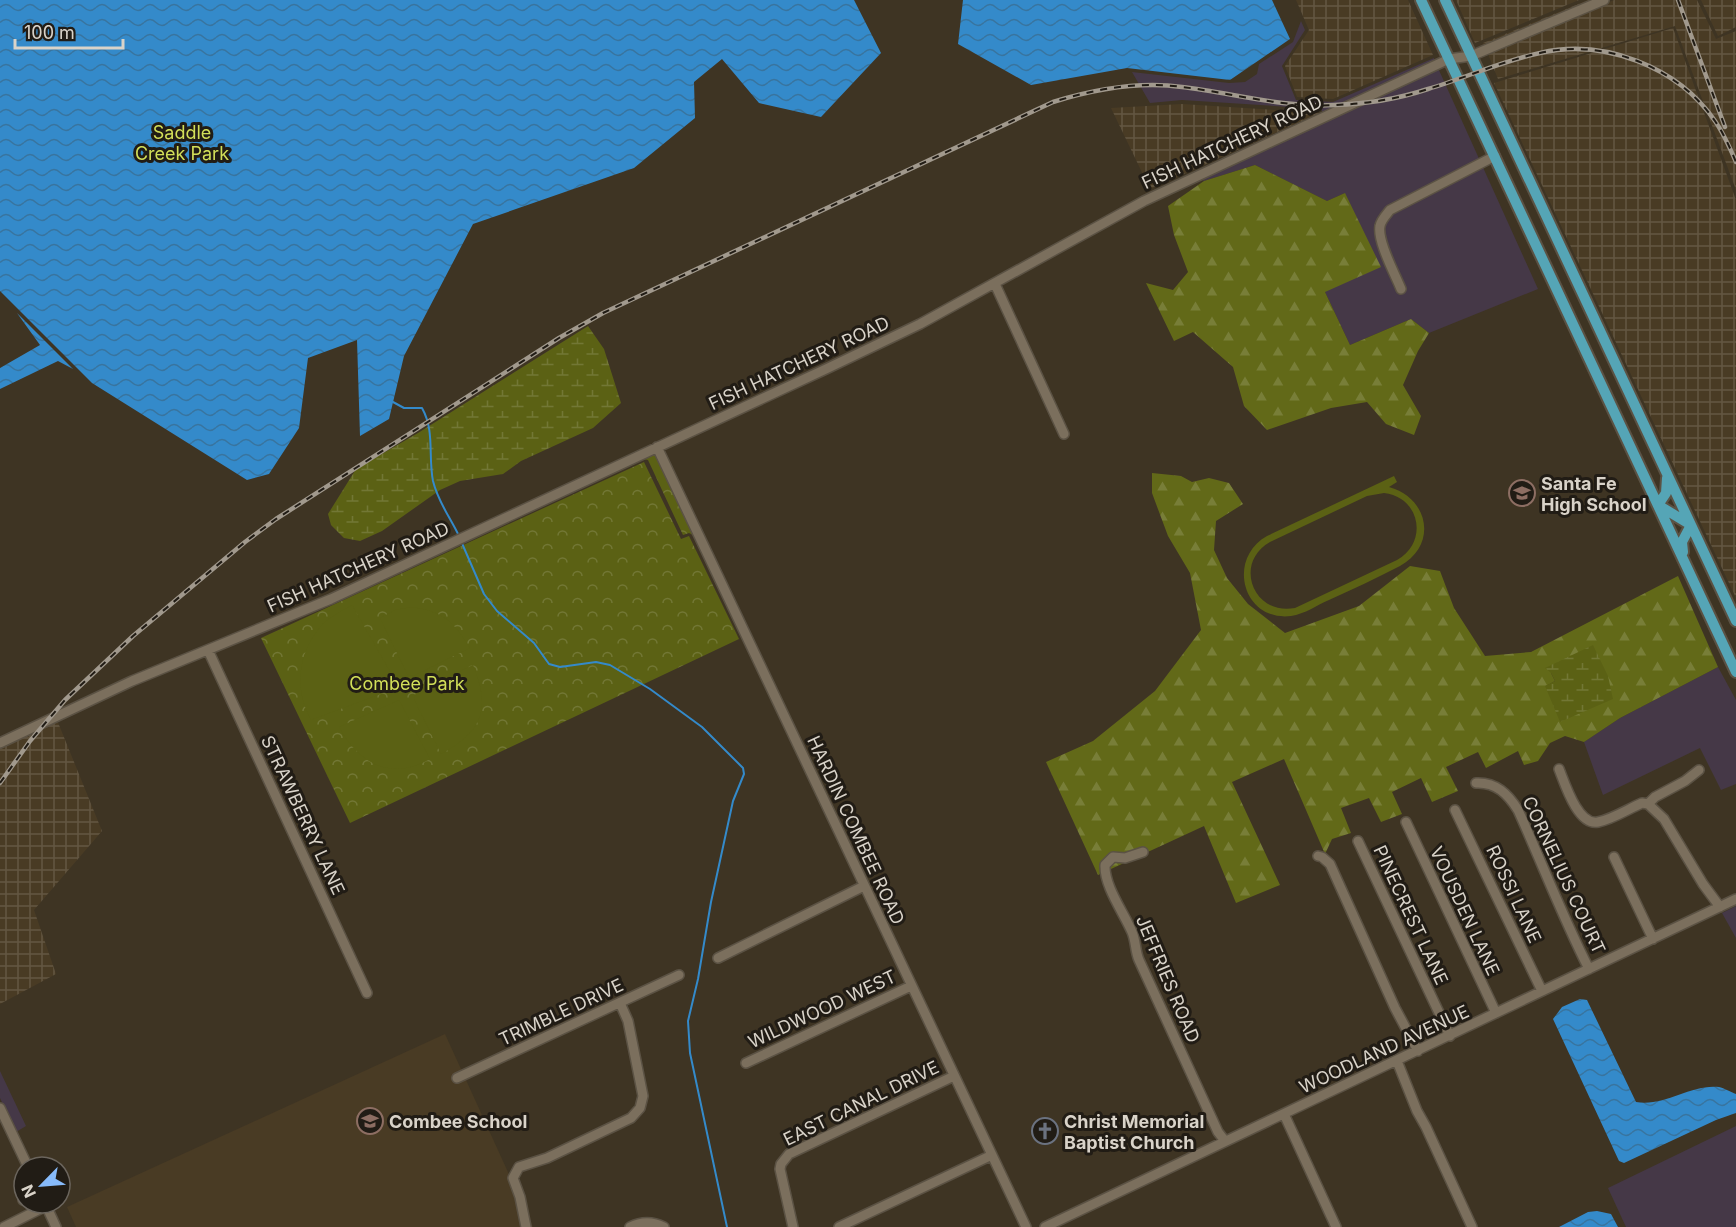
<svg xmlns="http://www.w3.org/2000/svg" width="1736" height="1227" font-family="Inter,sans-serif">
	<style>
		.commercial { fill: #453847 }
		.industrial { fill: url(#industrial-grid) }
		.built { fill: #493b24 }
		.forest { fill: url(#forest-firs); fill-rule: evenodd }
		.wetland { fill: url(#wetland-marsh) }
		.park { fill: url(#park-crowns) }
		.pitch { fill: #5b6114; fill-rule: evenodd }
		.water { fill: url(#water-waves) }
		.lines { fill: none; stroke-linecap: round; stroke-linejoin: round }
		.stream { stroke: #348aca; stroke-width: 2 }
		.minor-casing { stroke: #5b5244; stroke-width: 12 }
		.major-casing { stroke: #5b5244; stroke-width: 14 }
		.minor { stroke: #7b6f5d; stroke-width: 9 }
		.major { stroke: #55a5b6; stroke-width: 10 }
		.rail-casing { stroke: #a1998d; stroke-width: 4.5 }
		.rail { stroke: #211c15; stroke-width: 2; stroke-dasharray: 7; stroke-linecap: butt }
		.labels { text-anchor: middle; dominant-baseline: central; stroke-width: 6; stroke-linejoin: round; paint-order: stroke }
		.park-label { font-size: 18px; fill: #d2df59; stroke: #211c15 }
		.street-label { font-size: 18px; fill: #d9d3c9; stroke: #211c15 }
		.poi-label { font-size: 18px; font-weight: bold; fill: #d9d3c9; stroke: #211c15; text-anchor: start }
	</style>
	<defs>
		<pattern id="industrial-grid" width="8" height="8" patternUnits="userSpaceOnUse" patternTransform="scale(1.5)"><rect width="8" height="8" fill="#493b24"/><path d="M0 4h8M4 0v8" fill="none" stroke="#635642"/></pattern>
		<pattern id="forest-firs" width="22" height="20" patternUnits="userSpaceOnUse" patternTransform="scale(1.5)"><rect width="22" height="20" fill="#626918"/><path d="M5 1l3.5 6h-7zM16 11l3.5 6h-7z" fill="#787e38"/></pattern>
		<pattern id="wetland-marsh" width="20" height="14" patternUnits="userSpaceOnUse" patternTransform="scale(1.5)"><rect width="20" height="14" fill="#5b6114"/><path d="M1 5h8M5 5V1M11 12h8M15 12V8" fill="none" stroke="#727735"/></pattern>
		<pattern id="park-crowns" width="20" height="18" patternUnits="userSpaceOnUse" patternTransform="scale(1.5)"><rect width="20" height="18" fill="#5b6114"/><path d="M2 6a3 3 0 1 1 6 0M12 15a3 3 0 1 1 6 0" fill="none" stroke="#727735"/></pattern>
		<pattern id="water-waves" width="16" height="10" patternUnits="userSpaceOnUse" patternTransform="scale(1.5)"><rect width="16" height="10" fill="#348aca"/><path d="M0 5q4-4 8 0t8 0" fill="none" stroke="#38749f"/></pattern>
	</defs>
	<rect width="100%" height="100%" fill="#3e3423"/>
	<path class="commercial" d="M1301 21 1305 30 1282 66 1296 100 1333 102 1434 58 1435 62 1323 113 1321 109 1182 100 1150 103 1132 72 1229 83 1245 82 1257 74 1259 64 1293 42Z
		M1438 68 1538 289 1429 333 1411 319 1350 345 1325 292 1345 193 1327 201 1255 165 1204 181 1201 179Z
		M1718 667 1736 700V784L1721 790 1700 748 1603 795 1584 742 1620 718Z
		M1736 906V938L1722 913Z
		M0 1071 26 1126 16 1132 0 1098Z
		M1736 1126V1227H1626L1608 1188Z"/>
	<path class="industrial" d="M1296 0H1408L1433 55 1333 99 1297 97 1285 66 1309 30Z
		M1456 0H1579L1475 43Z
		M1588 0H1595L1485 47 1483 43Z
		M1614 0H1697L1716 39 1736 31V190L1675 26 1498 79 1488 54Z
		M1701 0H1736V27L1718 36Z
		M1673 28 1736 200V598L1494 83Z
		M1182 104 1320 113 1150 189 1111 108Z
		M57 720 102 831 34 910 56 974 0 1004V747Z"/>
	<path class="built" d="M445 1034 533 1227H76L67 1207Z"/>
	<path class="forest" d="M1255 165 1327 201 1345 193 1381 267 1325 292 1350 345 1411 319 1429 333 1418 351 1403 385 1421 416 1414 435 1386 424 1367 402 1331 408 1267 430 1244 406 1233 367 1193 332 1174 341 1146 283 1173 290 1188 272 1174 235 1168 206 1204 181Z
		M1152 473 1181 476 1192 482 1209 478 1229 483 1243 504 1216 521 1214 550 1227 578 1248 604 1285 633 1359 606 1410 566 1440 571 1454 608 1485 656 1531 652 1678 576 1718 667 1620 718 1584 742 1565 736 1550 743 1538 761 1524 765 1518 751 1486 768 1478 752 1446 767 1458 791 1432 802 1421 778 1392 792 1402 814 1381 822 1369 798 1341 808 1351 833 1332 839 1325 854 1284 759 1232 782 1280 885 1236 903 1204 826 1098 875 1046 762 1093 741 1155 691 1201 630 1190 573 1168 536 1152 493ZM1551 673 1613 699 1546 686 1555 681Z"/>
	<path class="wetland" d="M588 326 604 349 621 403 593 428 521 461 503 474 460 481 440 490 382 531 360 541 344 538 331 525 328 514 356 469 418 433Z
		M1593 645 1608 676 1613 699 1560 722 1545 686 1555 681 1551 673 1545 668Z"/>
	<path class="park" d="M655 452 741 634 693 535 689 533 683 535 648 460 643 459Z
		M644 462 681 539 689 536 739 639 350 823 261 638Z"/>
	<path class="pitch" d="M1394 476 1397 482 1389 487C1429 498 1438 545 1400 566 1377 578 1353 589 1329 600 1317 605 1305 614 1291 616 1243 622 1226 559 1267 536ZM1384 493C1420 497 1429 542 1397 560L1295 608C1253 616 1233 563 1270 542L1367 496Z
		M352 605 396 682 394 689 311 720C295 691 297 658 317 631 325 619 340 612 352 605Z
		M412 607C444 612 453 621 470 648L413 676 407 674 380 618 395 610Z
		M473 665C491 709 483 731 441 754L414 699 416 692Z
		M399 700 430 759C391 781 359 764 339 727Z"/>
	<path class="water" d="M0 0H854L881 53 821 117 759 103 722 59 694 82 695 118 634 168 473 224 404 356 389 419 360 436 357 340 308 358 299 428 269 474 247 480 92 383 0 291Z
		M963 0H1272L1290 39 1230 80 1127 68 1031 85 958 44Z
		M17 313 73 369 58 361 0 389V368L40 345Z
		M1580 999 1587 1000 1636 1102C1665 1107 1690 1084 1719 1087 1724 1088 1731 1092 1736 1094V1113L1716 1120 1624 1163 1619 1161 1553 1019 1562 1007Z
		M1597 1211 1611 1214 1618 1227H1559L1588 1212Z"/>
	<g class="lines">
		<path class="stream" d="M393 402 404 408H422C435 431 428 456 433 481 438 502 450 517 459 536
			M461 541 484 594 497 611 534 643 549 664 560 667 596 662 610 665 650 689 702 727 743 768 744 774 733 801 711 902 698 979 688 1021 690 1053 727 1227"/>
		<defs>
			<path id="minor" d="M995 284 1064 434
				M1401 289C1395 274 1377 241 1380 226 1381 220 1386 215 1390 210L1495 156
				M657 447 1026 1227
				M208 650 367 993
				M0 743 132 681 331 599 826 369 920 324 1144 201 1449 59 1471 56 1604 0
				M1559 769C1565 784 1578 826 1598 822 1613 819 1628 809 1642 803L1648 804 1655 797 1685 781 1699 770
				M1476 783C1496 782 1508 794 1518 810 1542 863 1563 918 1589 969
				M1648 804 1664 819 1703 884 1720 907
				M1455 810 1542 991
				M1406 822 1496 1013
				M1358 841 1450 1036
				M1143 852 1125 858 1113 857 1105 865C1104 886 1124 913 1132 932 1136 941 1135 951 1139 960L1218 1132 1225 1141
				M1318 856 1322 857 1330 864 1395 1008 1418 1051
				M1614 857 1653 939
				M718 958 864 886
				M1397 1061 1417 1111 1426 1127 1472 1227
				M746 1063 911 986
				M457 1078 679 975
				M0 1108 28 1167
				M1284 1114 1336 1227
				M23 1200 24 1199
				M45 1203 56 1227
				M4 1227 46 1206
				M526 1227 520 1197 513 1178 519 1167 547 1158 631 1118 640 1108 643 1096 628 1021 620 1003
				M630 1227C642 1221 652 1221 664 1227
				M793 1227 780 1169 781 1164 789 1154 954 1076
				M839 1227 992 1155
				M1045 1227 1736 899"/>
			<path id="major" d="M1421 0 1736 672
				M1445 0 1736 621
				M1658 505 1691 525
				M1658 505 1666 493 1667 478
				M1683 552 1682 542 1691 525"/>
		</defs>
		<use href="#minor" class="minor-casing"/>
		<use href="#major" class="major-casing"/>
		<use href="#minor" class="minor"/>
		<use href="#major" class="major"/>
		<defs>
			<path id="rail" d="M1678 0 1725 127
				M0 783 30 741 65 700 133 636 245 542 276 519 559 338 603 313 1053 102C1095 89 1138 81 1182 87 1233 93 1282 108 1334 105 1366 104 1398 99 1428 89 1465 78 1502 61 1540 53 1604 38 1678 67 1715 121 1724 134 1730 148 1736 162"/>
		</defs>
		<use href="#rail" class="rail-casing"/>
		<use href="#rail" class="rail"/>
	</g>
	<defs>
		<symbol id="school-ring" viewBox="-11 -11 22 22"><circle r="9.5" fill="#211c15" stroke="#8d6e63" stroke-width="1.5"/><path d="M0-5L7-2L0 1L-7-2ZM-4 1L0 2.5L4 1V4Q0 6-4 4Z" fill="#8d6e63"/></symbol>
		<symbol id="church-ring" viewBox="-11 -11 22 22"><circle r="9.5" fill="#211c15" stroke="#6b7280" stroke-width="1.5"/><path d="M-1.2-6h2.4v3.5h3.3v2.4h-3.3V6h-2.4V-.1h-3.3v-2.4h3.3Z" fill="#6b7280"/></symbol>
	</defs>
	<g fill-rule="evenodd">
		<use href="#school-ring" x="1507" y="478" width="30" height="30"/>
		<use href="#school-ring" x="355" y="1106" width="30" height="30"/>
		<use href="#church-ring" x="1030" y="1116" width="30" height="30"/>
	</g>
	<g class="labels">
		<g class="park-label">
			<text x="182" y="132">Saddle<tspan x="182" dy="21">Creek Park</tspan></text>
			<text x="407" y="683">Combee Park</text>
		</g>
		<g class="street-label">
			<text transform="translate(1232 142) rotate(-25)">FISH HATCHERY ROAD</text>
			<text transform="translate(799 363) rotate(-25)">FISH HATCHERY ROAD</text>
			<text transform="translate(358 567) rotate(-24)">FISH HATCHERY ROAD</text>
			<text transform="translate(303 815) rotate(65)">STRAWBERRY LANE</text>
			<text transform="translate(856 830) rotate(65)">HARDIN COMBEE ROAD</text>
			<text transform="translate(1564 875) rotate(65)">CORNELIUS COURT</text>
			<text transform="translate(1514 894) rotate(65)">ROSSI LANE</text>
			<text transform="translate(1465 911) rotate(65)">VOUSDEN LANE</text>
			<text transform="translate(1411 915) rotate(65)">PINECREST LANE</text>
			<text transform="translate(1168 979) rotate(67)">JEFFRIES ROAD</text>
			<text transform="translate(822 1009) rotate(-25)">WILDWOOD WEST</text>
			<text transform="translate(561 1012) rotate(-25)">TRIMBLE DRIVE</text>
			<text transform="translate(1384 1049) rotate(-25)">WOODLAND AVENUE</text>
			<text transform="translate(861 1103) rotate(-26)">EAST CANAL DRIVE</text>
		</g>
		<g class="poi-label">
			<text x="1541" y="483">Santa Fe<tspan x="1541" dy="21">High School</tspan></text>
			<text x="389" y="1121">Combee School</text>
			<text x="1064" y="1121">Christ Memorial<tspan x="1064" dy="21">Baptist Church</tspan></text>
		</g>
	</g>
	<g transform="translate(42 1185) rotate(245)"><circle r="28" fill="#211c15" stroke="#6b655d" stroke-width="1.5"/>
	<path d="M0-4.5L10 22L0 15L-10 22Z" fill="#87bbfb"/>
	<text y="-9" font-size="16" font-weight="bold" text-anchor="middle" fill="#d9d3c9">N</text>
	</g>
	<path d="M15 39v9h108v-9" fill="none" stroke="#d9d3c9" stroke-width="3"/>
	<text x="24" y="39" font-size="18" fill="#d9d3c9" stroke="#211c15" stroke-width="4.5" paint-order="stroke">100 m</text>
</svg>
